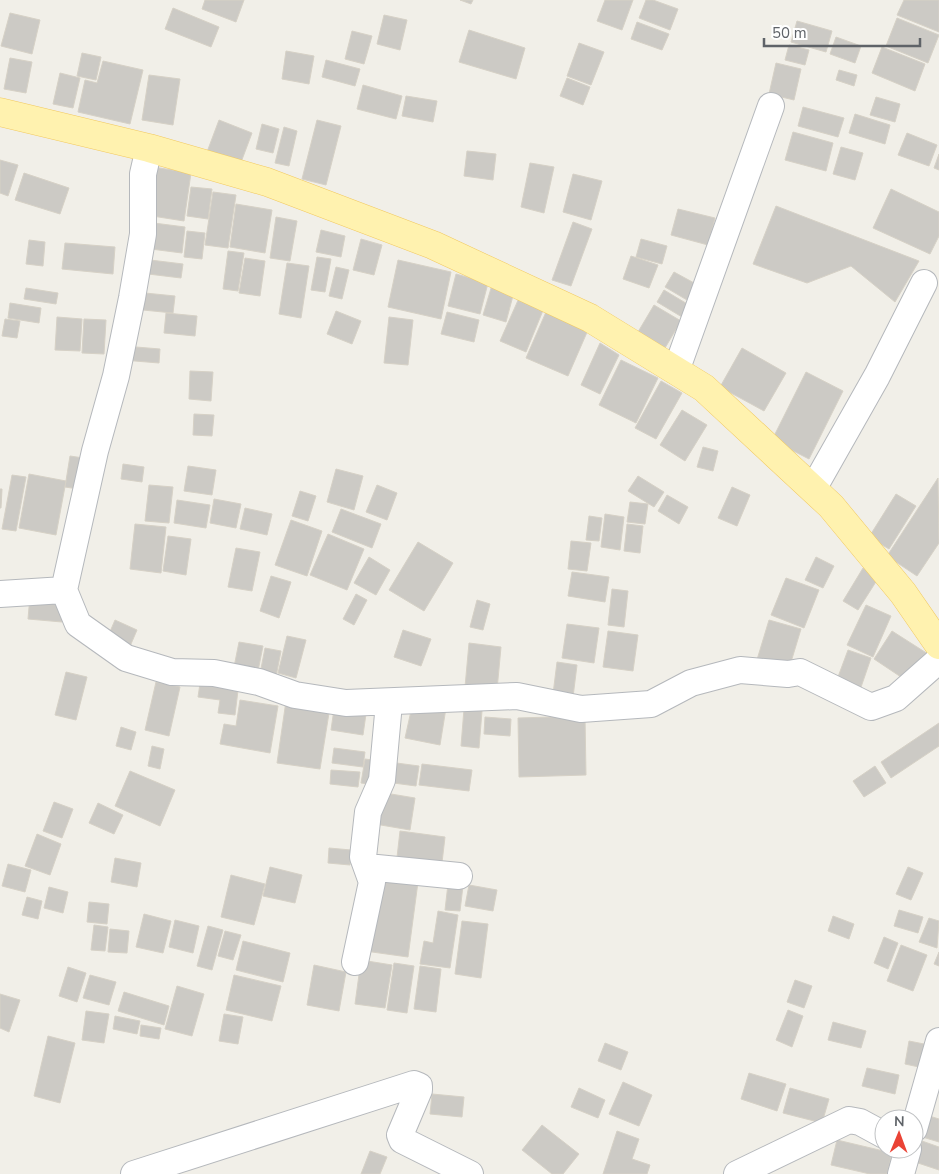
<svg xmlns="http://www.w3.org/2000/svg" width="939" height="1174" font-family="'Nunito Sans',sans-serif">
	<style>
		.building { fill: #cccac5; stroke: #d6d1c6 }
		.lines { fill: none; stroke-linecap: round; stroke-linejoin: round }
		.minor-casing { stroke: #b5b8bc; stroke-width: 28 }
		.major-casing { stroke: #f2c960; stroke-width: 29 }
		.minor { stroke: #fff; stroke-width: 26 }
		.major { stroke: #fff2af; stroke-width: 28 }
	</style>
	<rect width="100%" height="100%" fill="#f1efe8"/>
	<path class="building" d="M205 0H244L236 22 202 9Z
		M460 0H473L471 4Z
		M605 0H633L622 30 597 21Z
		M646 0H653L678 9 670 30 639 18Z
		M904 0H939V32L897 15Z
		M173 8 219 27 211 47 165 29Z
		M10 13 40 20 32 54 1 46Z
		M384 15 407 20 400 50 377 44Z
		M897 18 939 35 928 63 886 46Z
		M797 21 832 31 826 52 791 42Z
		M637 22 669 34 662 50 631 39Z
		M469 30 525 48 516 79 459 62Z
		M352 31 372 36 364 64 345 59Z
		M836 37 861 46 855 63 830 54Z
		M579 43 604 52 591 85 567 76Z
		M789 45 809 50 805 65 785 60Z
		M882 47 925 64 915 91 872 73Z
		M286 51 314 56 309 84 282 79Z
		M82 53 101 57 96 80 77 76Z
		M10 58 32 62 26 93 4 89Z
		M326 60 360 69 355 86 322 77Z
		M103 61 143 70 130 124 78 112 85 80 97 83Z
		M776 63 801 69 794 100 769 94Z
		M839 70 857 75 854 86 836 80Z
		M60 73 80 78 73 108 53 104Z
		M149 75 180 79 173 125 142 120Z
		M567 78 590 87 583 105 560 96Z
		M363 85 402 96 396 119 357 109Z
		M406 96 437 101 433 122 402 116Z
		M876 97 900 104 895 122 870 115Z
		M803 107 844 118 838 137 798 126Z
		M855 114 890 125 885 144 849 133Z
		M219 120 252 133 240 165 207 152Z
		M317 120 341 126 326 185 302 179Z
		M262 124 279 129 273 153 256 149Z
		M284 127 297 131 289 166 275 163Z
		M793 132 833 143 826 171 785 160Z
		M907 133 937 145 929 166 898 155Z
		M841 147 863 153 855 180 833 174Z
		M467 151 496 154 493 180 464 176Z
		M939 154V170L934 168Z
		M0 160 18 165 8 196 0 193Z
		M530 163 554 167 544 213 521 207Z
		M153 167 191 173 184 221 146 215Z
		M24 173 69 188 60 214 15 200Z
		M573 174 602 181 591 220 563 212Z
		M191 187 212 189 208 219 187 216Z
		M891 189 939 212V236L930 254 873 228Z
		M213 192 236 195 228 248 205 245Z
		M236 204 272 210 265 253 230 247Z
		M776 206 919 261 895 302 851 266 807 283 753 264Z
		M678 209 715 218 708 245 671 235Z
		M276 217 297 221 290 261 270 258Z
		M146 222 185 227 182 253 143 248Z
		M573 222 592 229 571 286 552 280Z
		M321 230 345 236 341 257 316 252Z
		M187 231 205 233 202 259 184 257Z
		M361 239 382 245 374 275 353 270Z
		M641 239 667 246 662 264 636 257Z
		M29 240 45 242 43 266 26 264Z
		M65 243 115 247 113 274 62 269Z
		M228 251 244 253 238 291 223 289Z
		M631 256 658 265 649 288 623 279Z
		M317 257 331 259 325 292 311 290Z
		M245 258 265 261 260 296 239 293Z
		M142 259 183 264 181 278 140 273Z
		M398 260 451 272 441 319 388 307Z
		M287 263 309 266 301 318 279 314Z
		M336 267 349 270 342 299 329 296Z
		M674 272 696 284 687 300 665 287Z
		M456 274 488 283 480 314 448 306Z
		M492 285 514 292 506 322 483 315Z
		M26 288 58 293 56 304 24 299Z
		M664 290 689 305 682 317 657 302Z
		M135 292 175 296 173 313 133 309Z
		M519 298 544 308 526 352 500 341Z
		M10 303 41 308 39 323 8 318Z
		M654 305 681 321 665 348 638 332Z
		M336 311 361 321 352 344 327 334Z
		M447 312 479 320 474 342 441 334Z
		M546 312 588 330 568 376 526 358Z
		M166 313 197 316 195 336 164 333Z
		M57 317 82 319 80 351 55 350Z
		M389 317 413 320 408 365 384 363Z
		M5 319 20 321 17 338 2 336Z
		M84 319 106 320 104 354 82 353Z
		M600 343 619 355 600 394 581 385Z
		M124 346 160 349 159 363 123 360Z
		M742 348 786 373 764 411 720 387Z
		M621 360 658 378 636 423 599 405Z
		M190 371 213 372 211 401 189 399Z
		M806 372 843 391 809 459 772 440Z
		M661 381 682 393 656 439 635 428Z
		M682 410 707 425 685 461 660 445Z
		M194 414 214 415 212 436 193 435Z
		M703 447 718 451 713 471 697 467Z
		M70 456 90 459 85 490 65 487Z
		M123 464 144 467 142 482 121 479Z
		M188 466 216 470 212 495 184 491Z
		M336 469 363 476 354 510 327 502Z
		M29 474 66 481 56 535 19 528Z
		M12 475 26 477 16 531 2 529Z
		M638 476 664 492 654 507 628 491Z
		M938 478 939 543 917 576 887 556Z
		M149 485 173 487 169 523 145 521Z
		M377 485 397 493 387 520 366 512Z
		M732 487 750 495 737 526 718 518Z
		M0 489H2L1 508H0Z
		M300 491 316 496 308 521 292 516Z
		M896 494 916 506 889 549 869 537Z
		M667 495 688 507 679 524 658 511Z
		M214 499 241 504 236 528 210 523Z
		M177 500 210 505 206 528 174 523Z
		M630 502 648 504 645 524 627 522Z
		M245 508 272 514 267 535 240 529Z
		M341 509 381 524 372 548 332 532Z
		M605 514 624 517 620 550 601 547Z
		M589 516 602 518 599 541 586 540Z
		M291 520 322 531 307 576 275 565Z
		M135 524 166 527 161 573 130 569Z
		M627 524 643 526 640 553 624 551Z
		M328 534 364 549 347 590 310 575Z
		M168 536 191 539 186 575 163 571Z
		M571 541 591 543 587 571 568 569Z
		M418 542 453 563 424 611 389 590Z
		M236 548 260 552 252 591 228 587Z
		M369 557 390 570 376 595 354 583Z
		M816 557 834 566 823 588 805 580Z
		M863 568 879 577 858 610 843 601Z
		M572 572 609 577 605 602 568 596Z
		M271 576 291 582 279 618 260 611Z
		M786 578 819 590 804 628 771 615Z
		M612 589 628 591 624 627 608 625Z
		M356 594 367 600 354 625 343 619Z
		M30 596 64 599 62 622 28 619Z
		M477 600 490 604 483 630 470 627Z
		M866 605 891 616 873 657 847 645Z
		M115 620 137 630 128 651 106 641Z
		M769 620 801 629 788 672 756 663Z
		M567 624 599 628 594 663 562 658Z
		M403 630 431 639 421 666 394 657Z
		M608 631 638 635 633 671 603 667Z
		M892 631 928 654 910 683 874 659Z
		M287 636 306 640 296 678 278 673Z
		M239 642 263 646 256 681 232 677Z
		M469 643 501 647 497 690 465 687Z
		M265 648 281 651 275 682 259 679Z
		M848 650 871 658 859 693 835 685Z
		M557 662 577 665 573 697 553 694Z
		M66 672 87 677 76 720 55 715Z
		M201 677 239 682 235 715 218 713 220 700 198 697Z
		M156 682 180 687 169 736 145 730Z
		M240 700 278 706 270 753 220 744 224 724 236 726Z
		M286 701 330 707 320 769 277 763Z
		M413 702 446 708 440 745 405 738Z
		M334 709 366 714 363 735 331 730Z
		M464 709 482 711 479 748 461 746Z
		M585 716 586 775 519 777 518 718Z
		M485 717 511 719 510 736 484 734Z
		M939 723V746L891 778 881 762Z
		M121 727 136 732 131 750 116 746Z
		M152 746 164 749 160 769 148 766Z
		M334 748 365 752 363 767 332 763Z
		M365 759 380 761 376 785 361 783Z
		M389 762 419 766 416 786 386 782Z
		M422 764 472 770 469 791 419 785Z
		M875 766 886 783 864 797 853 781Z
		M331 770 360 772 358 787 330 784Z
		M130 771 175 790 160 826 115 806Z
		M379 792 415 798 410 830 375 824Z
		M54 802 73 809 62 838 43 831Z
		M98 803 123 815 114 834 89 823Z
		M400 831 445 837 441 871 396 866Z
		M37 834 61 844 50 875 25 866Z
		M329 848 351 850 350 865 328 863Z
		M115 858 141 863 137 887 111 882Z
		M8 864 31 870 25 892 2 886Z
		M270 867 302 875 295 903 263 896Z
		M908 867 923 873 911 900 896 894Z
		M231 875 265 884 254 925 221 917Z
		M375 877 418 882 408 957 365 951Z
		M448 884 463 886 460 911 445 910Z
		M469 885 497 890 493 911 465 906Z
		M49 887 68 892 63 913 44 908Z
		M27 897 42 901 38 919 22 915Z
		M89 902 109 904 107 924 87 922Z
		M899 910 923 917 918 933 894 926Z
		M438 911 458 915 450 968 420 964 424 941 433 943Z
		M144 914 171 921 163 953 136 947Z
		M833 916 854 924 849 939 828 931Z
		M929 918 939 921 937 948 919 942Z
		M175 920 199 926 193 953 169 947Z
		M462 921 488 924 481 978 455 974Z
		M94 925 108 927 105 951 91 950Z
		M208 926 223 930 212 970 197 966Z
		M110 929 129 931 127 953 108 952Z
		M225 931 241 935 233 960 218 956Z
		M884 937 898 943 888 969 874 963Z
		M243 941 290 953 283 982 236 970Z
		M901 945 927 955 913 991 887 981Z
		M939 952V966L934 964Z
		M361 960 392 965 385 1008 355 1004Z
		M394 963 414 966 407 1013 387 1010Z
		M314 965 346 972 339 1011 307 1005Z
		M420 966 441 969 436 1012 414 1009Z
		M68 967 86 973 77 1002 59 996Z
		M90 975 116 982 109 1005 83 998Z
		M234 975 281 986 272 1021 226 1010Z
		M795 980 812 986 804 1008 787 1002Z
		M177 986 204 994 192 1036 165 1029Z
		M124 992 169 1006 164 1025 118 1011Z
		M0 994 20 1000 9 1032 0 1028Z
		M788 1010 803 1016 792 1047 776 1040Z
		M86 1011 109 1014 104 1043 82 1040Z
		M224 1014 243 1017 238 1044 219 1041Z
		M115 1016 140 1021 137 1034 113 1029Z
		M833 1022 866 1031 861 1048 828 1040Z
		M141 1025 161 1028 159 1039 140 1036Z
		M48 1036 75 1043 60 1103 34 1096Z
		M909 1041 924 1044 919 1067 905 1064Z
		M605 1043 628 1052 621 1070 598 1061Z
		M867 1068 899 1075 895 1094 862 1086Z
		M749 1073 786 1084 777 1111 741 1099Z
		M623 1082 652 1095 639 1126 609 1114Z
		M579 1088 605 1100 598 1118 571 1107Z
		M790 1088 829 1099 822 1123 783 1113Z
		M432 1094 464 1097 462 1117 430 1114Z
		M926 1115 939 1119V1142L919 1136Z
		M542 1125 579 1154 563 1174H552L522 1150Z
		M617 1131 639 1139 632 1159 650 1165 647 1174H603Z
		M837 1140 892 1153 887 1174H870L831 1165Z
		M922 1141 939 1147V1170L915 1162Z
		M370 1151 387 1157 380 1174H361Z"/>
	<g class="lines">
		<defs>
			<path id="minor" d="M149 148 143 174V234L132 298 116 376 95 451 64 590 78 624 126 658 172 672 214 673 259 682 295 695 346 703 517 696 581 709 651 704 691 683 740 670 788 674 800 672 871 707 896 698 939 660
				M676 371 771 106
				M813 489 877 376 924 283
				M0 594 64 590
				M367 867 459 876
				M355 962 372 882 363 857 368 812 382 780 389 703
				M914 1129 939 1041
				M134 1174 414 1084 419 1086V1090L400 1135 402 1140 470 1174
				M737 1174 849 1120 860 1122 884 1135
				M901 1174 908 1149"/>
			<path id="major" d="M0 112 149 148 267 182 433 245 590 318 704 388 831 506 903 593 939 645"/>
		</defs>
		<use href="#minor" class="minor-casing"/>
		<use href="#major" class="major-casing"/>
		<use href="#minor" class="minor"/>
		<use href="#major" class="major"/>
	</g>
	<g transform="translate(899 1134) rotate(1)"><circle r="24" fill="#ffffff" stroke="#bfc1c3"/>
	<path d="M0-4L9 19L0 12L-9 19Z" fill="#ea4335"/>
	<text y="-8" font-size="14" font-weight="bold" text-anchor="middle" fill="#5f6368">N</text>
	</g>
	<path d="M764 38v8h156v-8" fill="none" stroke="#5f6368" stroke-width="2.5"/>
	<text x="772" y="38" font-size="15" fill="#5f6368" stroke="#ffffff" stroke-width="4" paint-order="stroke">50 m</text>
</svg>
